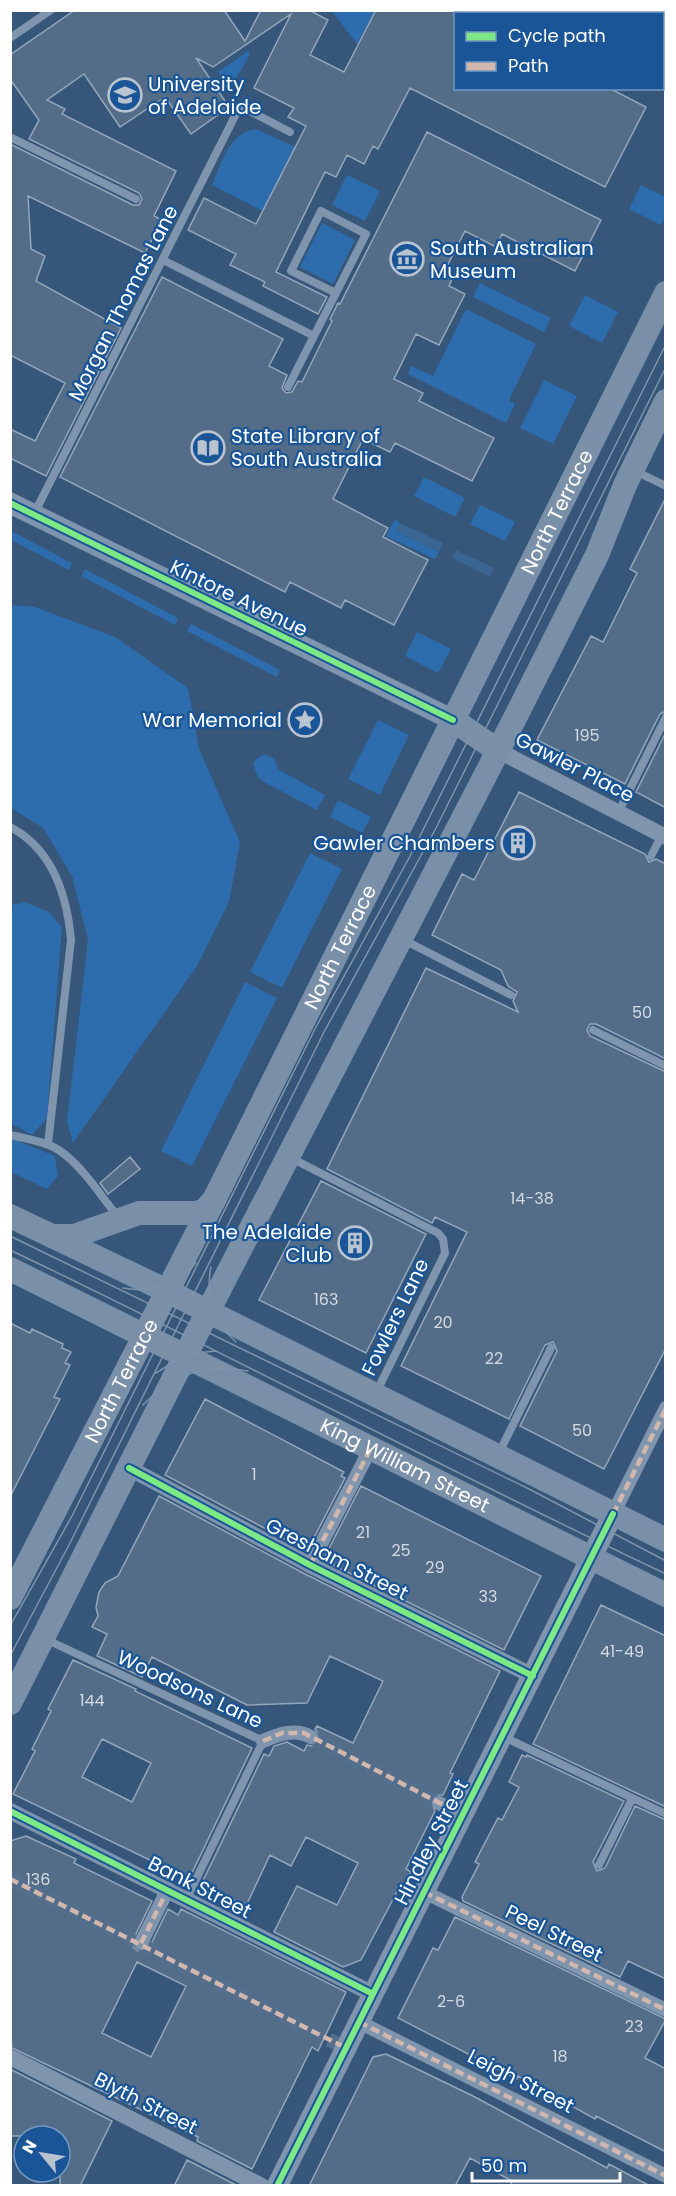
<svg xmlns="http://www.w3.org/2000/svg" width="676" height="2196" font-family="Poppins,sans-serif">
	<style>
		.green { fill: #2d6cad }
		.water { fill: #3b6593 }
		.building { fill: #536d89; stroke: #94a6ba; stroke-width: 1.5; fill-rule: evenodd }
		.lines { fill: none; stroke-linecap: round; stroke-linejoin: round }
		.pedestrian-tunnel { stroke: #546f8e; stroke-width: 14; stroke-dasharray: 14 7; stroke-linecap: butt }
		.service { stroke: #7f95ad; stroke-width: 8 }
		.pedestrian { stroke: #7f95ad; stroke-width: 14 }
		.minor { stroke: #7f95ad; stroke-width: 16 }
		.tertiary { stroke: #7f95ad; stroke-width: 21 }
		.secondary { stroke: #7a90a9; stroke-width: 24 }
		.tram { stroke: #7f94ab; stroke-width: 1.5 }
		.quiet { stroke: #d1b7ad; stroke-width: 4.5; stroke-dasharray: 9 4.5; stroke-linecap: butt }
		.cycleway-casing { stroke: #195597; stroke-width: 10 }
		.cycleway { stroke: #7ce984; stroke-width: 6 }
		.labels { text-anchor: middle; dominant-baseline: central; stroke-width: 4.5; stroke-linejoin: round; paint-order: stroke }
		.number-label { font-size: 16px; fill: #d4dae2 }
		.poi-label { font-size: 20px; fill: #fff; stroke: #195597; text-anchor: start }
		.street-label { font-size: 20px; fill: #fff; stroke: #195597 }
	</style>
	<rect width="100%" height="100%" fill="#36567a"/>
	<path class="green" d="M332 11H375L357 44Z
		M248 51 250 54 231 88 228 89 218 72Z
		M256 129 295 147 263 211 212 185C222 163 229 132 256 129Z
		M347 175 380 191 365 221 332 205Z
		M641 185 665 197V217L661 225 629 209Z
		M322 223 355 240 333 284 300 267Z
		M480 283 551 318 544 332 473 297Z
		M585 295 618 312 602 343 569 326Z
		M466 309 536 344 509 400 515 404 506 423 408 374 411 366 433 376Z
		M544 380 577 396 553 444 520 428Z
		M424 477 465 498 455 517 414 496Z
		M480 505 515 522 505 541 470 524Z
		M395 519 400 523 396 531 439 552 435 559 386 536Z
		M11 531 72 563 69 570 11 540Z
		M85 569 178 618 175 625 81 576Z
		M10 605 35 607 115 637 188 688 199 749 240 842 229 902 197 966 73 1143 67 1122 88 940 72 876 43 828 11 808Z
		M191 624 280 670 277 677 187 631Z
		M417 632 451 649 438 673 405 656Z
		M378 720 409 735 380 795 348 779Z
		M264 754 274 759 279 770 325 795 317 810 264 782 258 777 253 765 255 760Z
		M338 800 371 817 362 833 330 817Z
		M310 853 342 869 282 988 250 972Z
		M25 902 49 912 62 927 47 1118 32 1135 10 1123 11 905Z
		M245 982 277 998 192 1166 161 1151Z
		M10 1134 22 1143 55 1156 58 1176 47 1189 11 1172Z"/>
	<path class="water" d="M400 523 443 543 439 552 396 531Z
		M456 550 494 568 490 577 452 558Z"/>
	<path class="building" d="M75 10H224L245 41 261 10H309L328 20 310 55 344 72 376 10H456V88H609L646 107 605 187 410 88 378 149 373 146 364 164 347 155 336 177 325 172 276 272 327 297 318 314 263 286 265 282 230 265 236 254 188 230 204 198 256 224 306 126 288 117 294 108 254 88 291 14 213 67 196 58 229 107 191 134 165 97 120 127 84 74 47 100 65 109 62 114 176 171 154 216 162 220 145 253 28 196 31 249 45 256 36 281 121 328 46 476 10 458V429L35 441 65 383 10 355V144L133 205H139L142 199 139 193 29 139 39 120 10 79V55Z
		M427 132 601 220 575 271 502 234 496 247 465 231 443 274 452 279 449 286 465 294 439 345 416 334 394 379 423 393 419 401 494 438 472 481 395 443 390 452 363 439 333 499 388 528 383 537 428 560 394 625 345 600 341 608 290 582 285 592 60 477 162 277 283 339 269 366 287 375 282 388 286 393 292 392 298 381 302 382 332 321 330 319 338 303 340 304Z
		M666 497V711L660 714 625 784 537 740 591 636 603 642 637 573 630 569Z
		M666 732V808L636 792Z
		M519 792 645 854 649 862 656 859 666 864V1059L596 1024H590L587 1030 590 1036 666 1072V1348L604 1469 520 1426 557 1351 553 1342 545 1345 509 1419 401 1366 467 1232 435 1217 432 1223 327 1169 426 968 518 1012 513 1001 517 992 508 986 501 970 432 935 462 874 474 880Z
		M130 1157 140 1169 108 1194 100 1183Z
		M321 1181 426 1234 366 1353 259 1300Z
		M10 1323 30 1333 32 1329 63 1344 62 1348 71 1352 65 1363 70 1365 54 1397 60 1399 10 1497Z
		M205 1399 344 1472 341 1476 345 1478 307 1551 165 1475Z
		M361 1486 541 1576 504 1650 323 1560Z
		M159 1496 305 1574 500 1671 450 1773 453 1774 443 1795H435L431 1800 435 1811 406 1869 411 1872 403 1890 399 1888 361 1960 343 1967 274 1932 297 1886 337 1905 358 1863 306 1837 291 1866 270 1855 246 1906 201 1885 264 1754 269 1756 274 1746 287 1742 304 1751 307 1745 312 1746 319 1741 320 1736 315 1729 317 1726 353 1743 383 1681 330 1656 307 1703 247 1705 152 1657 142 1677 97 1656 107 1634 92 1627 98 1616 96 1607 99 1592 105 1583 118 1576Z
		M601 1605 666 1636V1807L533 1744Z
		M73 1660 136 1689 135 1691 252 1748 189 1879 13 1794 35 1751 32 1749 51 1711 48 1709ZM102 1739 151 1763 132 1802 82 1777Z
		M522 1755 526 1757 527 1755 624 1801 593 1862 597 1871 605 1868 635 1806 666 1820V1979L628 1961 620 1977 463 1901 462 1897 479 1864 475 1862 498 1818 502 1820 519 1787 509 1782Z
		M26 1836 76 1859 74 1863 152 1901 133 1940V1947L138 1951 149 1948 168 1909 178 1915 181 1909 346 1992 318 2051 312 2047 252 2169 197 2141 198 2137 10 2047V1841ZM137 1962 186 1986 151 2057 102 2033Z
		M455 1917 666 2019 645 2058 666 2069V2152L596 2116 595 2119 518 2076 517 2079 398 2018 433 1948 438 1950Z
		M386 2054 473 2096 607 2168 609 2164 650 2186H510L512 2181 470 2158 455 2186H309L373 2057Z
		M10 2069 112 2121 80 2186H60V2136H10Z
		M187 2160 238 2186H174Z"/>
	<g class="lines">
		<path class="pedestrian-tunnel" d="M311 1737 439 1803
			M10 1879 346 2048"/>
		<path class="service" d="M524 10 531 14
			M10 38 51 10
			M662 81 666 83
			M10 137 136 199
			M163 260 314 336 288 387
			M314 336 366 234 321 211 291 271 336 293
			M633 470 666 486
			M34 514 240 106 290 132
			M618 813 666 717
			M10 827C53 849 67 895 71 940L48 1144
			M651 856 662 835
			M402 939 511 995
			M593 1030 666 1066
			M10 1135C28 1139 49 1142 63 1153 85 1170 101 1196 118 1217
			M291 1158 438 1233 443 1239 445 1253 376 1393
			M499 1453 551 1348
			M45 1639 263 1741 187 1898
			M502 1736 666 1814
			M599 1865 632 1799"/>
		<path class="pedestrian" d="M613 1514 666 1408
			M310 1565 371 1448
			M263 1741C279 1734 295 1728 311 1737
			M439 1803 463 1815
			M424 1892 666 2010
			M141 1943 168 1889
			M359 2022 666 2176"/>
		<path class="minor" d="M497 750 666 837
			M129 1468 310 1565 533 1676
			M10 1811 373 1994
			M10 2057 262 2186"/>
		<path class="tertiary" d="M10 503 453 720
			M277 2186 613 1514"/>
		<g class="secondary">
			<path d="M453 720 497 750"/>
			<path d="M10 1216 167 1291 666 1540"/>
			<path d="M52 1236H74L139 1213H197L205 1210 214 1200"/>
			<path id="s1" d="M10 1269 666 1595"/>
			<path id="s2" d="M10 1598 214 1200 666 293"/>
			<path d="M10 1703 186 1354 516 716 597 555 625 485 666 401"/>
		</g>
		<path class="tram" d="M10 1236 529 1489 666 1561
			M10 1250C231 1355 445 1470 666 1574
			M211 1267C205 1295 214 1323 236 1342
			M123 1288C150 1293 177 1284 196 1263
			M156 1373 186 1354 216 1351
			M143 1405C173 1374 206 1363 248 1371
			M10 1626 72 1516 316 1027 409 858 666 344
			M10 1656 69 1545 324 1032 435 830 666 367"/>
		<path class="quiet" d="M613 1514 666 1408
			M310 1565 371 1448
			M263 1741 282 1733H304L463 1815
			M10 1879 346 2048
			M424 1892 666 2010
			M141 1943 168 1889
			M359 2022 666 2176"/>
		<defs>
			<path id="cycleway" d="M10 503 453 720
				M129 1468 310 1565 533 1676
				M10 1811 373 1994
				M277 2186 613 1514"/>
		</defs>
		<use href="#cycleway" class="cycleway-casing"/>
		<use href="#cycleway" class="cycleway"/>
	</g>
	<defs>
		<symbol id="university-ring" viewBox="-11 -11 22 22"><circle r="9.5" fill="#195597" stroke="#b9c4d0" stroke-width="1.5"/><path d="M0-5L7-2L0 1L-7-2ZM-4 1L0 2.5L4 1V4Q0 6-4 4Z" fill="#b9c4d0"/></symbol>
		<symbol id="museum-ring" viewBox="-11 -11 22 22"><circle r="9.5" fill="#195597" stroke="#b9c4d0" stroke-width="1.5"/><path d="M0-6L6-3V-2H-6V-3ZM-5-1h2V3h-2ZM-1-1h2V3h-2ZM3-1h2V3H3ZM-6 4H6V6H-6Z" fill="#b9c4d0"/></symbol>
		<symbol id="library-ring" viewBox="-11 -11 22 22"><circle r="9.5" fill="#195597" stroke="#b9c4d0" stroke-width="1.5"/><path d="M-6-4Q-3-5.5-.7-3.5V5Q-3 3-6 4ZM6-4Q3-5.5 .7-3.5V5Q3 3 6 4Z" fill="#b9c4d0"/></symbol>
		<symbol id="sight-ring" viewBox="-11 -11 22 22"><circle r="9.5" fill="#195597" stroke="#b9c4d0" stroke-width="1.5"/><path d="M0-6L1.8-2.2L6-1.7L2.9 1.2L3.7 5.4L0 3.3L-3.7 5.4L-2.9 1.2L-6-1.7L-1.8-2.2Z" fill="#b9c4d0"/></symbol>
		<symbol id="building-ring" viewBox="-11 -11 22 22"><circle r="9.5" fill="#195597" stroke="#b9c4d0" stroke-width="1.5"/><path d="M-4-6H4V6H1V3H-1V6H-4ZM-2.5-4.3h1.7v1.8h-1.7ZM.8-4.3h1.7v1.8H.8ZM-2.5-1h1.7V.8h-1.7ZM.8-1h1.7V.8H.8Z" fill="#b9c4d0"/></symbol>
	</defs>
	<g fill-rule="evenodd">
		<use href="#university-ring" x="106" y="76" width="38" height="38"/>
		<use href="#museum-ring" x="388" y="240" width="38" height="38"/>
		<use href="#library-ring" x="189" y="429" width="38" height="38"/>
		<use href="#sight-ring" x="286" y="701" width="38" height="38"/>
		<use href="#building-ring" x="499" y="824" width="38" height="38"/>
		<use href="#building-ring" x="336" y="1224" width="38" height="38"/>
	</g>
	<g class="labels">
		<g class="number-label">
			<text x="587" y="735">195</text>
			<text x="642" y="1012">50</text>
			<text x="532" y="1198">14-38</text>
			<text x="326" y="1299">163</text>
			<text x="443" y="1322">20</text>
			<text x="494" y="1358">22</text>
			<text x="582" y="1430">50</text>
			<text x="254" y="1474">1</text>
			<text x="363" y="1532">21</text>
			<text x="401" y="1550">25</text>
			<text x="435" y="1567">29</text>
			<text x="488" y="1596">33</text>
			<text x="622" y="1651">41-49</text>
			<text x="92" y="1700">144</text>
			<text x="38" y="1879">136</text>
			<text x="451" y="2001">2-6</text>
			<text x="634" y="2026">23</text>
			<text x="560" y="2056">18</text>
		</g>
		<g class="poi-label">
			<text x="148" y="84">University<tspan x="148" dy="23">of Adelaide</tspan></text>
			<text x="430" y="248">South Australian<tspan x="430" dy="23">Museum</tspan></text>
			<text x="231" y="436">State Library of<tspan x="231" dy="23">South Australia</tspan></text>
			<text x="282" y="720" text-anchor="end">War Memorial</text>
			<text x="495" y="843" text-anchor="end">Gawler Chambers</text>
			<text x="332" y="1232" text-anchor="end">The Adelaide<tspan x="332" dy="23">Club</tspan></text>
		</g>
		<g class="street-label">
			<text transform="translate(123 303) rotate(-63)">Morgan Thomas Lane</text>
			<text stroke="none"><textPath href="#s2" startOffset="1216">North Terrace</textPath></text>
			<text transform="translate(239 598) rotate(26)">Kintore Avenue</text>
			<text transform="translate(575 767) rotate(27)">Gawler Place</text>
			<text stroke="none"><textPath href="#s2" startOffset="730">North Terrace</textPath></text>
			<text transform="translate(395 1317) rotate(-64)">Fowlers Lane</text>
			<text stroke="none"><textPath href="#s2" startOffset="244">North Terrace</textPath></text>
			<text stroke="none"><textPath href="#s1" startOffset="441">King William Street</textPath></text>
			<text transform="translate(337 1559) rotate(27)">Gresham Street</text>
			<text transform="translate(190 1689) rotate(25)">Woodsons Lane</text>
			<text transform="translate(431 1842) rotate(-63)">Hindley Street</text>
			<text transform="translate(200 1887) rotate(27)">Bank Street</text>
			<text transform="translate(554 1933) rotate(26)">Peel Street</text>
			<text transform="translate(521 2081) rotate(27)">Leigh Street</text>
			<text transform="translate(146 2103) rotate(27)">Blyth Street</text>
		</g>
	</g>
	<rect width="676" height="2196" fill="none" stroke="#ffffff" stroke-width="24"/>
	<rect x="454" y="12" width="210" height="78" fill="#195597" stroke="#7599c1" stroke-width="1.5"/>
	<rect x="466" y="32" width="30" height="9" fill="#7ce984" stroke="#7599c1" stroke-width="1.5"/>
	<text x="508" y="42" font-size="18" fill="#ffffff">Cycle path</text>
	<rect x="466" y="62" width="30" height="9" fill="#d1b7ad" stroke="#7599c1" stroke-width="1.5"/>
	<text x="508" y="72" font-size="18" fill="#ffffff">Path</text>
	<g transform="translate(42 2154) rotate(300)"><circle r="28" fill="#195597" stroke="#7599c1" stroke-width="1.5"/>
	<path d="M0-4.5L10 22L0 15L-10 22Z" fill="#b9c4d0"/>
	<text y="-9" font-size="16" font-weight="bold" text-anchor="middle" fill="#ffffff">N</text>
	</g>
	<path d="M472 2172v9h148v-9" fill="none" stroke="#ffffff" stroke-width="3"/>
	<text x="481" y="2172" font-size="18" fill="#ffffff" stroke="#195597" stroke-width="4.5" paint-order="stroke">50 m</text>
</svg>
